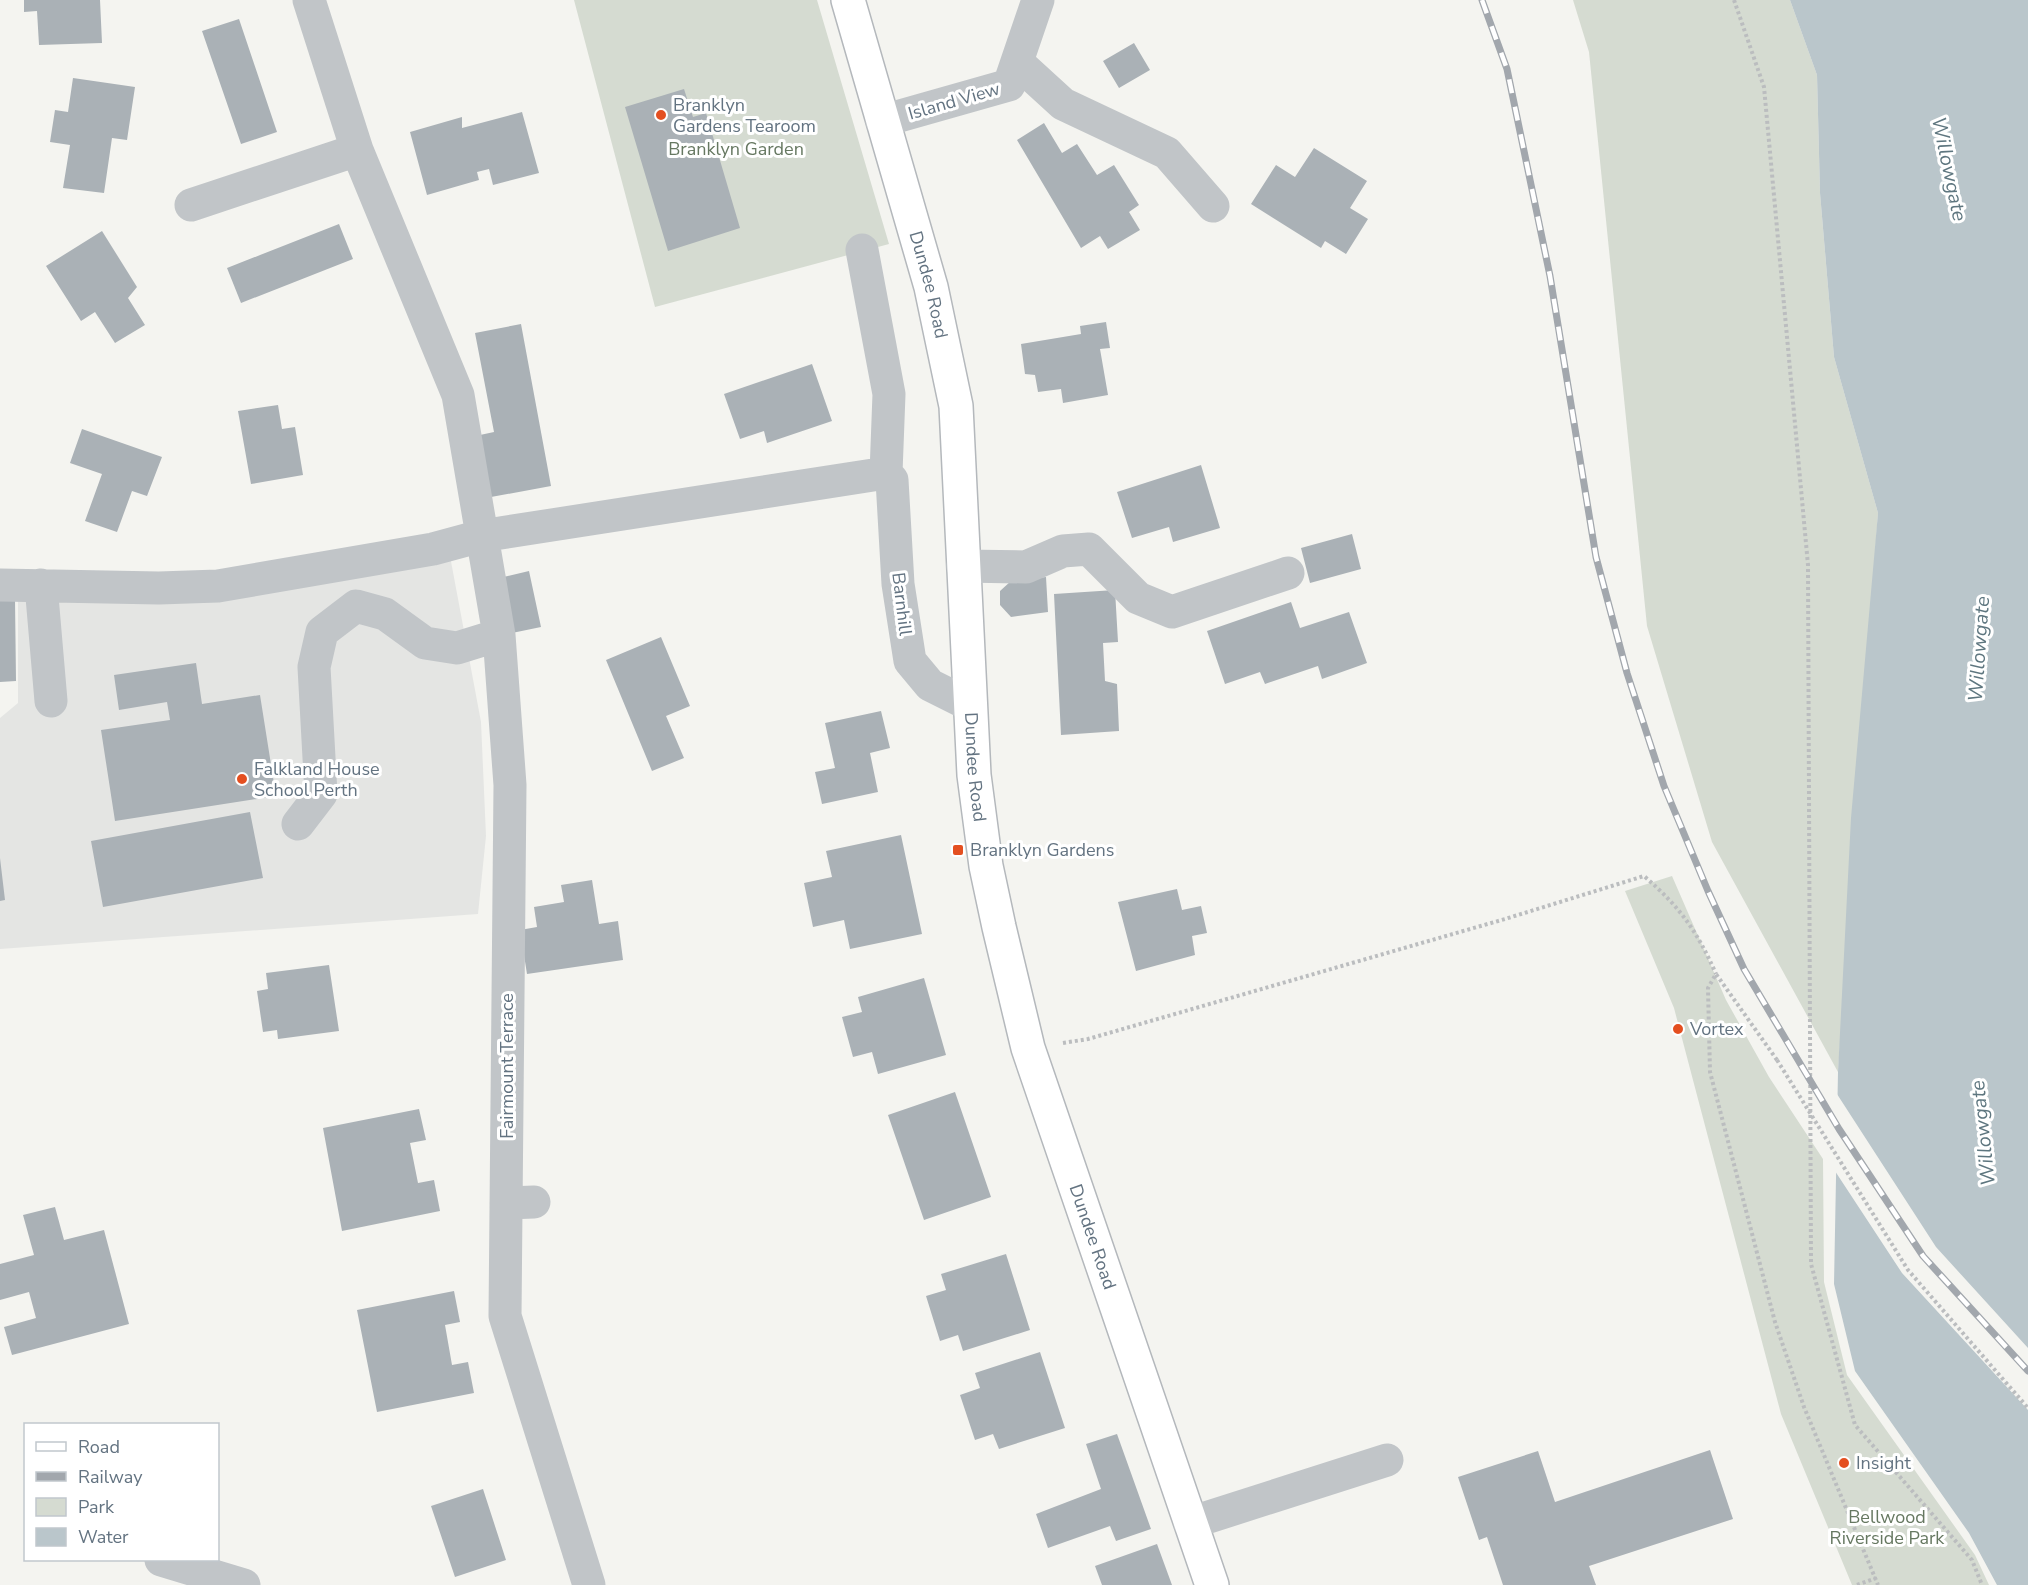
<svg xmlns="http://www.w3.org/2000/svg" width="2028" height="1585" font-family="'Nunito Sans',sans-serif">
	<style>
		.built { fill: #e4e5e3 }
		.green { fill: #d5dbd1 }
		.water { fill: #bac6cb }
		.pier { fill: #f4f4f0 }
		.building { fill: #aab1b6 }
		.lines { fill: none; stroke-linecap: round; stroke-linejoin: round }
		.major-casing { stroke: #b4b8bc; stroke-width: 36 }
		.path { stroke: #bbbdbf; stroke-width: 4; stroke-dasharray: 3 3; stroke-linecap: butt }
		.minor { stroke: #c1c5c8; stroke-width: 33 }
		.major { stroke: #fff; stroke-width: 33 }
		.rail-casing { stroke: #a2a7ad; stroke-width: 7 }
		.rail { stroke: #fff; stroke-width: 4.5; stroke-dasharray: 14; stroke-linecap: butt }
		.path-bridge { stroke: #bbbdbf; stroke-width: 4; stroke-dasharray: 3 3; stroke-linecap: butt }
		.poi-dot { fill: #e44f20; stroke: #fff; stroke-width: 2 }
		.labels { text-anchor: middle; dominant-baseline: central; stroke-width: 6; stroke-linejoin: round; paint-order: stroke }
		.street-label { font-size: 18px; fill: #637381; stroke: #fff }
		.poi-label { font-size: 18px; fill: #637381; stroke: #fff; text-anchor: start }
		.park-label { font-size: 18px; fill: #667861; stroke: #fff }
		.water-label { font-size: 20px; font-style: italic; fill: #5e767f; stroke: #fff }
	</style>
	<rect width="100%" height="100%" fill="#f4f4f0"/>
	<path class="built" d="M450 556 481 722 486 836 478 914 0 949V718L18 703V595Z"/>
	<path class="green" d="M574 0H817L889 244 655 307Z
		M1573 0H1790L1817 75 1820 193 1834 357 1878 513 1838 1072 1712 842 1647 626 1589 52Z
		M1672 876 1726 1000 1769 1077 1823 1159 1824 1282 1847 1375 1975 1555 1989 1585H1852L1781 1414 1674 1008 1625 891Z"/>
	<path class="water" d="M1790 0H2028V1585H1997L1969 1533 1855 1371 1834 1284 1838 1072 1851 818 1878 513 1834 357 1820 193 1817 75Z"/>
	<path class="pier" d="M1835 1091 1936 1247 2028 1348V1410L1902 1273 1833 1168Z"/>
	<path class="building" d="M24 0H100L102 43 39 45 37 11 24 12Z
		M239 19 277 132 241 144 202 31Z
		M1134 43 1150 70 1119 88 1103 61Z
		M73 78 135 87 127 140 112 138 104 193 63 188 70 145 50 142 55 110 68 112Z
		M684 89 693 117 706 113 740 228 668 251 625 107Z
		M522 112 539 173 493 185 489 169 477 172 479 180 427 195 410 132 462 117V128Z
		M1044 123 1062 153 1077 144 1097 175 1114 165 1139 205 1129 212 1140 230 1108 249 1100 236 1081 248 1017 140Z
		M1314 148 1367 181 1350 208 1368 219 1346 254 1325 241 1321 248 1251 204 1276 165 1295 177Z
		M339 224 353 259 241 303 227 268Z
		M102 231 137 287 128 298 145 325 115 343 95 312 81 321 46 266Z
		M1106 322 1110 348 1100 349 1108 395 1063 403 1061 389 1038 392 1035 375 1025 374 1021 344 1081 334 1080 326Z
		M521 324 551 486 491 497 480 435 494 432 475 333Z
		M812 364 832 421 767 443 764 431 740 439 724 394Z
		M278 405 282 429 295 427 303 475 251 484 238 411Z
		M82 429 162 457 147 496 132 491 117 532 85 521 102 474 70 463Z
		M1201 465 1220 528 1173 542 1169 527 1132 538 1117 492Z
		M1352 534 1361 569 1310 583 1301 548Z
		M529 571 541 627 512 633 499 578Z
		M1046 577 1048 612 1011 617 1000 605V591L1011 581Z
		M1115 590 1118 642 1103 643 1105 681 1117 684 1119 731 1061 735 1054 594Z
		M0 599H15L16 681 0 682Z
		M1291 602 1300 628 1349 612 1367 663 1322 679 1318 666 1265 684 1260 672 1225 684 1207 631Z
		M661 637 690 706 666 716 684 758 652 771 606 660Z
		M196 663 202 704 260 695 276 796 115 821 101 730 170 720 167 702 119 710 114 675Z
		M881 711 890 748 870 753 878 792 822 804 815 772 835 768 825 723Z
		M250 812 263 878 103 907 91 841Z
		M901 835 922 934 850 949 844 920 813 927 804 883 832 877 826 851Z
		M0 858 5 900 0 901Z
		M592 880 599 924 618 921 623 960 527 974 520 930 537 927 534 907 564 902 561 885Z
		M1177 889 1182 910 1201 906 1207 933 1192 936 1195 955 1136 971 1118 902Z
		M329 965 339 1031 278 1039 277 1030 263 1032 257 991 268 989 266 973Z
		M924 978 946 1055 878 1074 872 1052 853 1057 842 1017 862 1012 858 997Z
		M955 1092 991 1197 924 1220 888 1115Z
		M419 1109 426 1140 410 1143 418 1183 434 1180 440 1211 342 1231 323 1128Z
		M55 1207 64 1240 104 1230 129 1324 12 1355 4 1327 36 1318 29 1292 0 1300V1264L34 1255 23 1215Z
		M1006 1254 1030 1330 963 1351 958 1335 940 1341 926 1296 946 1290 941 1274Z
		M454 1291 460 1322 445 1325 452 1365 468 1362 474 1393 377 1412 357 1310Z
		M1040 1352 1065 1428 999 1449 993 1434 975 1440 960 1395 980 1388 975 1373Z
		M1117 1434 1151 1529 1116 1541 1110 1526 1048 1548 1036 1514 1101 1489 1086 1444Z
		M1710 1450 1733 1519 1589 1566 1596 1585H1503L1487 1537 1479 1540 1458 1477 1538 1451 1555 1502Z
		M483 1489 506 1560 455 1577 431 1506Z
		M1157 1544 1172 1585H1102L1095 1566Z"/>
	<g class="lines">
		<defs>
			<g id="major">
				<path id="s1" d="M848 0 931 287 956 406 974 775 986 866 999 927 1028 1048 1212 1585"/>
			</g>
		</defs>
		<use href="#major" class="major-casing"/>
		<path class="path" d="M1734 0 1764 87 1808 565 1811 1264 1855 1425 1972 1560 1982 1585
			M1063 1043 1088 1039 1505 919 1644 876C1680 907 1697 931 1716 974
			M1777 1060 1716 974 1708 988 1710 1072 1775 1322 1804 1407 1878 1585
			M1857 1585 1876 1578"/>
		<path class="minor" d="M309 0 357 150 458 395 499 635 510 785 505 1316 589 1585
			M1017 62 1063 104 1167 153 1213 206
			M882 121 1009 85 1038 0
			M191 205 357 150
			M862 250 889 394 886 473
			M886 473 892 480 898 584 910 661 930 685 970 705
			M963 566 1026 567 1063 551 1089 549 1138 598 1172 612 1288 573
			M0 585 159 588 218 586 433 549 481 536 886 473
			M41 585 51 701
			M298 824 321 794 314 667 322 632 356 606 385 614 425 643 457 648 499 635
			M506 1203 534 1202
			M1190 1523 1387 1460
			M161 1560 244 1585"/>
		<use href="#major" class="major"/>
		<defs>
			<path id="rail" d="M1482 0 1507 69 1550 276 1596 557 1627 673 1664 786 1708 891 1744 969 1839 1129 1923 1256 2028 1371"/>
		</defs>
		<use href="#rail" class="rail-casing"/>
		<use href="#rail" class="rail"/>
		<path class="path-bridge" d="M1777 1060 1908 1270 2028 1408"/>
	</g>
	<g class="poi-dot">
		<circle cx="661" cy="115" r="6"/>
		<circle cx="242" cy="779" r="6"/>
		<rect x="952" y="844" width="12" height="12" rx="3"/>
		<circle cx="1678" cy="1029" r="6"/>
		<circle cx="1844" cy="1463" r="6"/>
	</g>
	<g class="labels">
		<g class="street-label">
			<text transform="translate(954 101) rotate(-16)">Island View</text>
			<text stroke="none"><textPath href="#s1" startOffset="296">Dundee Road</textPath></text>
			<text transform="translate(902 604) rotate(83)">Barnhill</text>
			<text stroke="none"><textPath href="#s1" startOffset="782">Dundee Road</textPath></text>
			<text transform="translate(507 1066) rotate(-90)">Fairmount Terrace</text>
			<text stroke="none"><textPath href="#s1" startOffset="1268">Dundee Road</textPath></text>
		</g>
		<g class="poi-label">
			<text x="673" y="105">Branklyn<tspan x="673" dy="21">Gardens Tearoom</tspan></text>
			<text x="254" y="769">Falkland House<tspan x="254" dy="21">School Perth</tspan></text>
			<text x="970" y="850">Branklyn Gardens</text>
			<text x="1690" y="1029">Vortex</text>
			<text x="1856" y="1463">Insight</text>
		</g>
		<g class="park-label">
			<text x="736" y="149">Branklyn Garden</text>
			<text x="1887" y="1517">Bellwood<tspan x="1887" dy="21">Riverside Park</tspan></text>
		</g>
		<g class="water-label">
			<text transform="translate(1949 169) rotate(78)">Willowgate</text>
			<text transform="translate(1979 649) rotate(-86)">Willowgate</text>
			<text transform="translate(1983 1133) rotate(-96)">Willowgate</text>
		</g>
	</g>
	<rect x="24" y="1423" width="195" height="138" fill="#ffffff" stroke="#c1c7cd" stroke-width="1.5"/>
	<rect x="36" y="1442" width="30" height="9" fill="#ffffff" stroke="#c1c7cd" stroke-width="1.5"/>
	<text x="78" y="1453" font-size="18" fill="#637381">Road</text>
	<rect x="36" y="1472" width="30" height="9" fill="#a2a7ad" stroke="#c1c7cd" stroke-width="1.5"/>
	<text x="78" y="1483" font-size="18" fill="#637381">Railway</text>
	<rect x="36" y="1498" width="30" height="18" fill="#d5dbd1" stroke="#c1c7cd" stroke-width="1.5"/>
	<text x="78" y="1513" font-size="18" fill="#637381">Park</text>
	<rect x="36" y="1528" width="30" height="18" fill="#bac6cb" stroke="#c1c7cd" stroke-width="1.5"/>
	<text x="78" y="1543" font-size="18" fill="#637381">Water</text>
</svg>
